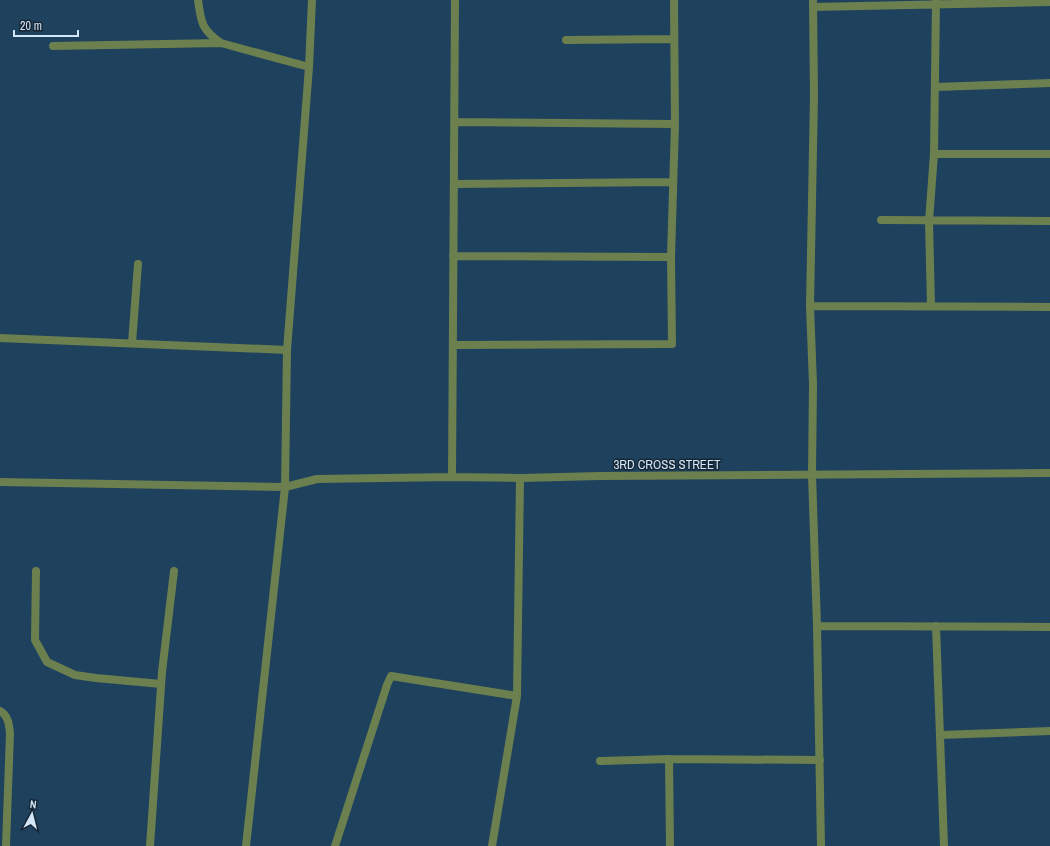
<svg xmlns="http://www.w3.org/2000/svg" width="1050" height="846" font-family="'Archivo Narrow',sans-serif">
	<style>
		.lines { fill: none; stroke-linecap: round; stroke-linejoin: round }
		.minor { stroke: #6c7f4e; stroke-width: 8 }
		.tertiary { stroke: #6c7f4e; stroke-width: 8 }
		.labels { text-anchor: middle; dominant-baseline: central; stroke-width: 3; stroke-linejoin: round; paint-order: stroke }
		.street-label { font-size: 13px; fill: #d2e6f8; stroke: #172634 }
	</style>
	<rect width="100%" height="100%" fill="#1e415e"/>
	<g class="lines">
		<path class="minor" d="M198 0C201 23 202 30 221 43L309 67
			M813 0 814 96 810 306 813 384 812 474 817 626 821 846
			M813 7 1050 2
			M566 40 674 39
			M53 46 221 43
			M936 87 1050 83
			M454 122 675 124
			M934 154H1050
			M454 184 673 182
			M881 220 1050 221
			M453 256 671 257
			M810 306 1050 307
			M931 306 929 221 934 154 936 0
			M0 338 287 350
			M132 343 138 264
			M453 345 672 344 671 257 675 124 674 0
			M452 477 455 0
			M0 482 285 487 317 479 452 477 520 478 601 476 1050 473
			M36 571 35 640 47 662 75 675 96 678 161 684
			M817 626 1050 627
			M936 626 944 846
			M517 696 520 478
			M0 711C8 715 9 724 10 733L6 846
			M940 735 1050 731
			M669 759 670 846
			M600 761 669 759 820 760
			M150 846 162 672 174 571
			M335 846 387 685 391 676 517 696 492 846"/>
		<path class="tertiary" d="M246 846 285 487 287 350 309 67 312 0"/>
	</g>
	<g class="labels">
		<g class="street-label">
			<text x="667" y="464">3RD CROSS STREET</text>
		</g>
	</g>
	<g transform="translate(32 814) rotate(7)" stroke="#172634" stroke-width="3" paint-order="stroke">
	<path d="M0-3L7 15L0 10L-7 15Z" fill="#d2e6f8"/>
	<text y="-6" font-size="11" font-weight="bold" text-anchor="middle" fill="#d2e6f8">N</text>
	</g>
	<path d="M14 30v6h64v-6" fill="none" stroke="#d2e6f8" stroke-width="2"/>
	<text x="20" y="30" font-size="12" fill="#d2e6f8" stroke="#172634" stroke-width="3" paint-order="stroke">20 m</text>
</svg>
